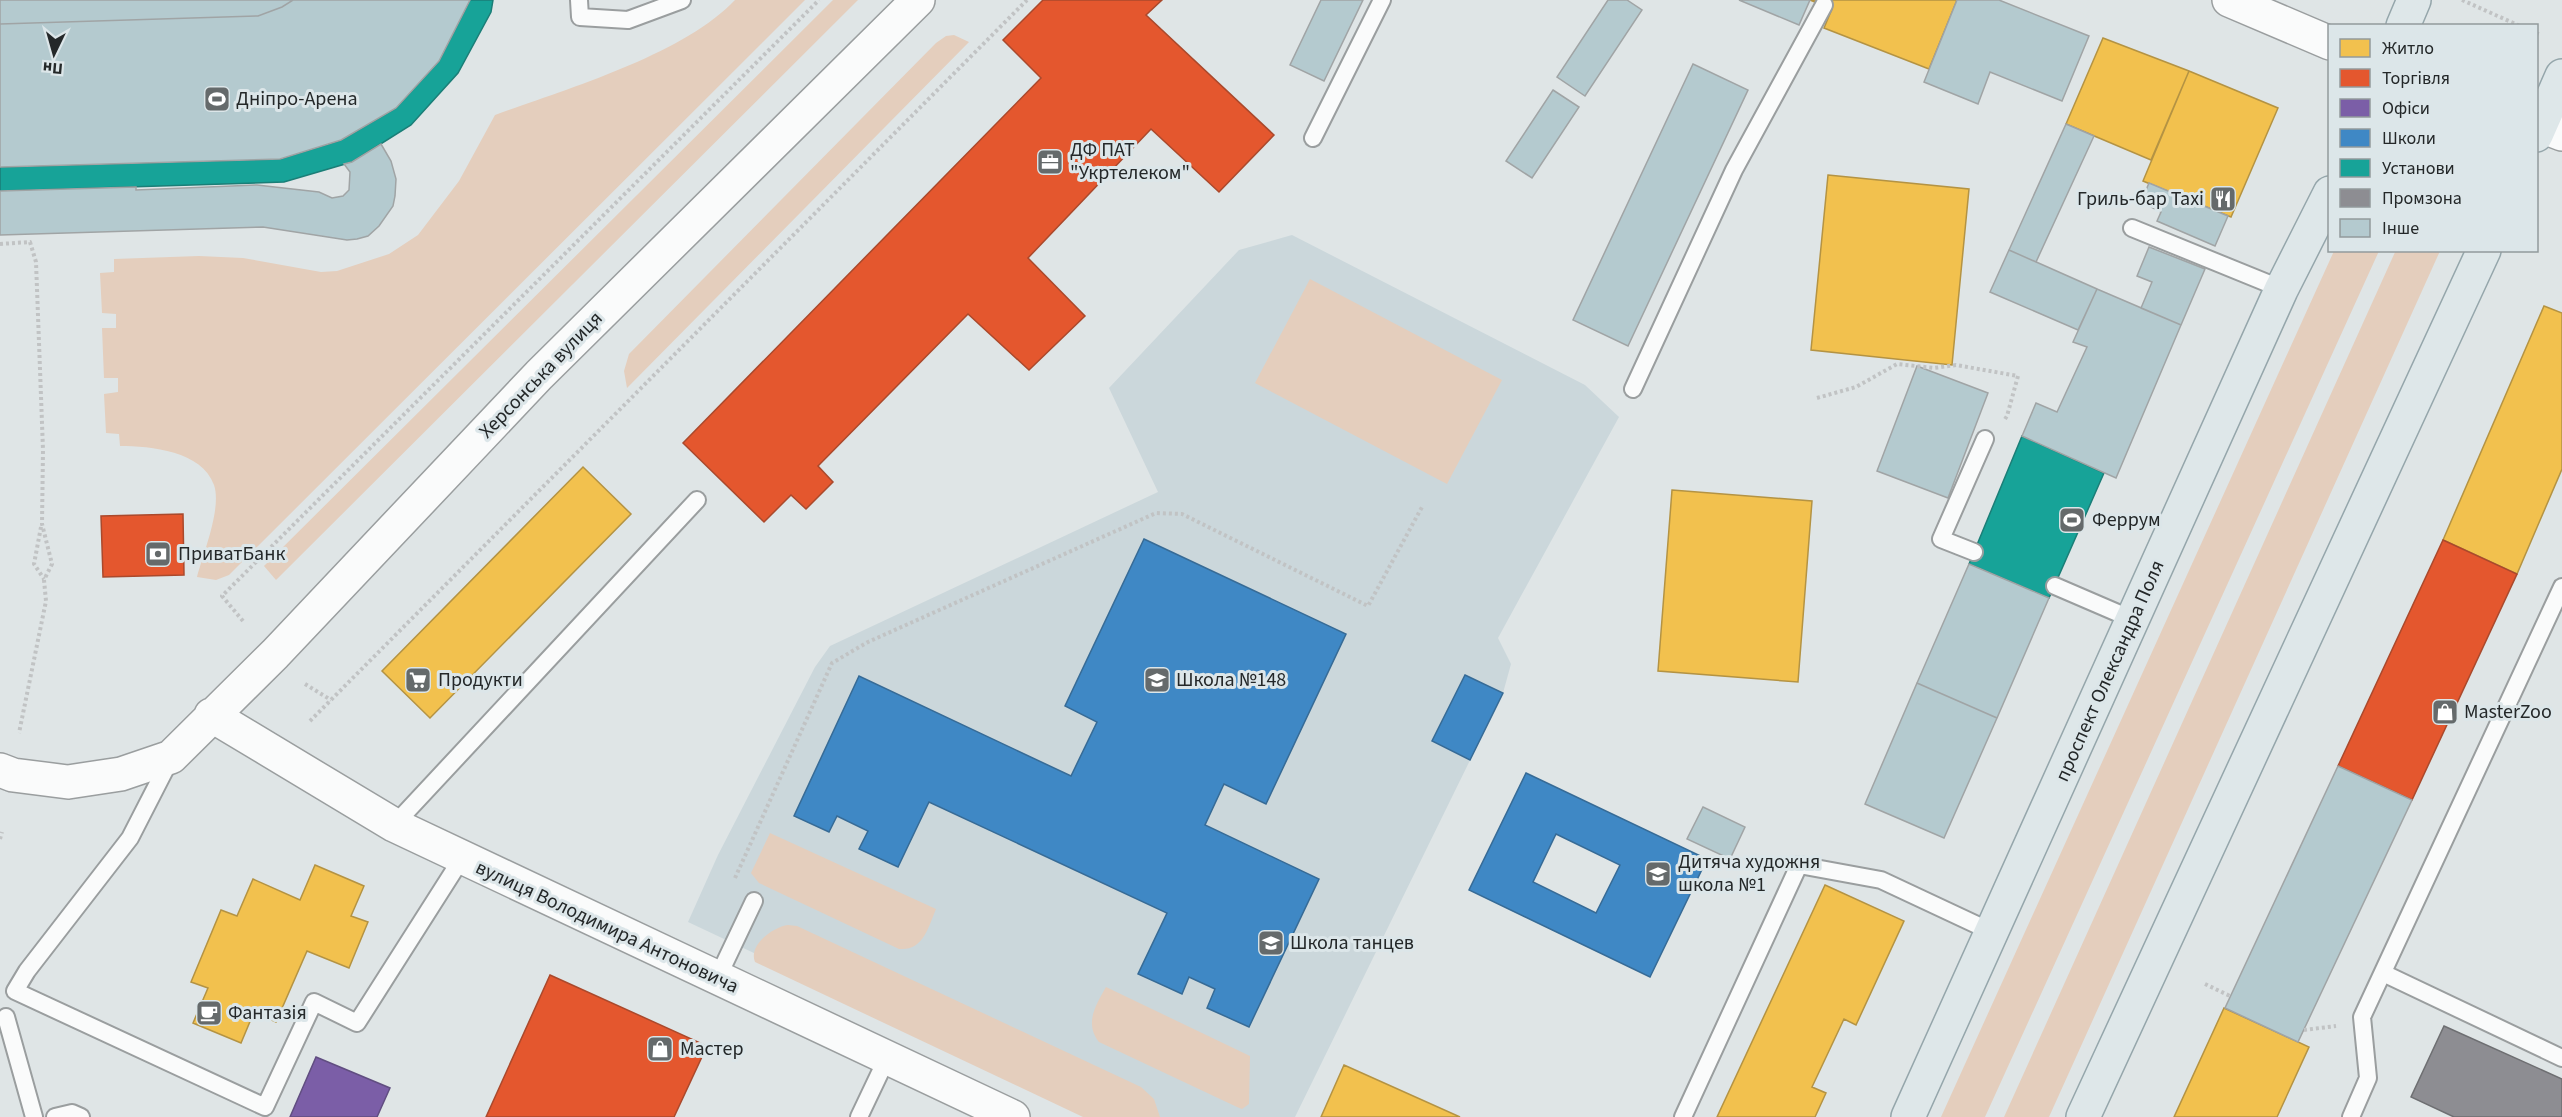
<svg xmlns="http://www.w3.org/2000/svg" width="2562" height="1117" font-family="'Source Sans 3',sans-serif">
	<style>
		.built { fill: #cbd7db }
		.green { fill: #e4cebd }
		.homes { fill: #f2c14e; stroke: #b49343; stroke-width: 1.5 }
		.shops { fill: #e4572e; stroke: #aa492c; stroke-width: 1.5 }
		.offices { fill: #7b5ea7; stroke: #614e81; stroke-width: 1.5 }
		.schools { fill: #3f88c5; stroke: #376b96; stroke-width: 1.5; fill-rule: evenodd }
		.public { fill: #17a398; stroke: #1b7e77; stroke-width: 1.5 }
		.industry { fill: #8d8d92; stroke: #6e6f72; stroke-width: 1.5 }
		.building { fill: #b4cacf; stroke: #a0a4a5; stroke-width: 1.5 }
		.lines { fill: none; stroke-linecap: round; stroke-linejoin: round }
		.service-casing { stroke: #9a9e9f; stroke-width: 20 }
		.tertiary-casing { stroke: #9a9e9f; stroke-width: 36 }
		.primary-casing { stroke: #95a6ab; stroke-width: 36 }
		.path { stroke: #c1c3c4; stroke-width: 4; stroke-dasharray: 3 3; stroke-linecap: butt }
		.service { stroke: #fafbfb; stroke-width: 16 }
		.tertiary { stroke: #fafbfb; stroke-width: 33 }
		.primary { stroke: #dee7e9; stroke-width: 33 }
		.labels { text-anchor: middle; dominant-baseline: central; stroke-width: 6; stroke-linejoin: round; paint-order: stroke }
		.poi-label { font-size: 20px; fill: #242829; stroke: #dce6e9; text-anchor: start }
		.street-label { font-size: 20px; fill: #242829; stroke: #dce6e9 }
	</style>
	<rect width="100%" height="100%" fill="#dfe5e6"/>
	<path class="built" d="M1292 235 1585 385 1619 417 1498 638 1511 664 1503 693 1295 1117H1103L688 922 718 855 815 667 830 646 1158 492 1109 388 1239 250Z"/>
	<path class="green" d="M735 0H805L229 575 216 580 197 577C203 554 222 508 214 485 202 451 151 446 120 446L119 434 106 433 104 394 118 392V378H104L102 328H116V314L102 313 100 273 114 272V259L199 256 243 258 321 272 337 271 389 254 418 235 459 181 495 115C566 89 683 55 735 0Z
		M833 0H858L276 580 264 566Z
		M954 35 969 42 627 388 624 371 629 354 936 43 946 36Z
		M2396 250 2440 251 2049 1117H2004Z
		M2334 251H2379L1985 1117H1941Z
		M1310 279 1502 380 1447 484 1255 383Z
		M770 833 936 909C928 928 923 951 899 949L759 883 751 873Z
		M788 925 797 926 1141 1087 1154 1099 1160 1117H1083L755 962C748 945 773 927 788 925Z
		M1106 987 1250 1056 1249 1104 1242 1109 1237 1107 1099 1042C1084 1023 1096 1005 1106 987Z"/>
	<path class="homes" d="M1810 0H1957L1929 69 1824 28 1832 9Z
		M2103 38 2189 71 2151 160 2066 124Z
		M2189 71 2278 108 2231 217 2143 181Z
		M1828 175 1969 189 1952 365 1811 350Z
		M2544 306 2562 313V469L2517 574 2443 540Z
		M583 467 631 514 430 718 382 671Z
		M1672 490 1812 501 1798 682 1658 671Z
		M315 865 364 886 351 916 368 922 349 968 307 951 276 1022 254 1012 241 1043 193 1023 208 988 191 982 221 910 237 916 253 879 300 900Z
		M1825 885 1904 921 1856 1025 1844 1019 1812 1087 1826 1093 1815 1117H1717Z
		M2224 1008 2309 1047 2277 1117H2174Z
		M1344 1065 1460 1117H1321Z"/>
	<path class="shops" d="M1043 0H1162L1146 15 1274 135 1219 192 1151 129 1028 258 1085 316 1029 370 968 314 818 466 833 482 806 509 791 495 764 522 683 443 1041 78 1003 40Z
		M183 514 184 575 103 577 101 516Z
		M2443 540 2517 574 2412 800 2338 766Z
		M550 975 707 1046 674 1117H486Z"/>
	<path class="offices" d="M316 1057 390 1088 377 1117H290Z"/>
	<path class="schools" d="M1144 539 1346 634 1266 804 1224 784 1205 825 1319 879 1249 1027 1207 1008 1215 989 1189 977 1182 994 1138 974 1167 913 929 802 898 867 859 849 868 831 837 816 829 832 794 816 859 676 1071 776 1097 722 1065 706Z
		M1465 675 1503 693 1470 760 1432 741Z
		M1526 773 1707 859 1650 977 1469 890ZM1556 834 1620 865 1596 913 1533 882Z"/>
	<path class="public" d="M470 0H493L491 12 458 73 411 125 352 162 284 182 0 191V167L280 159 341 140 396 108 439 61Z
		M2022 436 2104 473 2049 598 1969 564Z"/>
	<path class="industry" d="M2444 1026 2562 1079V1117H2454L2411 1097Z"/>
	<path class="building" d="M0 0H293L282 7 258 16 0 24Z
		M293 0H470L439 61 396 108 341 140 280 159 0 167V24L258 16 282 7Z
		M1321 0H1363L1324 81 1290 65Z
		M1608 0H1627L1642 10 1585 96 1557 77Z
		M1739 0H1810L1799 25Z
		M1957 0H1999L2089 36 2062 101 1990 72 1978 104 1924 82Z
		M1693 64 1748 90 1628 346 1573 320Z
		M1553 90 1579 107 1532 178 1506 161Z
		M2066 124 2094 136 2036 262 2009 250Z
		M381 144 391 161 396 179 395 196 393 206 379 226 368 236 357 239 347 240 263 227 0 235V191L136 187V190L257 185 319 192 332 198 343 196 349 190 350 172 344 164 352 162Z
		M2149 183 2228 216 2215 246 2157 221 2161 212 2141 202Z
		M2149 247 2205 269 2181 325 2141 308 2152 282 2137 276Z
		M2009 250 2097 289 2078 330 1990 292Z
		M2097 289 2181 325 2116 478 2022 436 2036 403 2057 412 2087 347 2073 342Z
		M1917 366 1988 393 1948 498 1877 471Z
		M1969 564 2049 598 1997 718 1917 683Z
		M1917 683 1997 718 1944 838 1865 804Z
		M2338 766 2412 800 2298 1042 2225 1008Z
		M1703 807 1745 827 1730 859 1687 839Z"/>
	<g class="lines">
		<defs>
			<path id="service" d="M579 0 580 17 628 20 682 0
				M1313 138 1382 0
				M2132 228 2282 289
				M1633 389 1734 170 1824 5
				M1974 552 1941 539 1985 439
				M2055 586 2134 620
				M170 760 130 838 27 971 15 991 265 1107 314 1002 357 1023 462 858
				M394 825 697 500
				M2383 973 2562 1058
				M717 979 754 901
				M6 1017 34 1117
				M55 1117 72 1113 81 1117
				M859 1117 887 1058
				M1683 1117 1799 865 1881 880 1992 932
				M2351 1117 2368 1078 2362 1017 2562 587"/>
			<path id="tertiary" d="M2229 0 2330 43
				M2536 124 2562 134
				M211 715 394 825 1013 1117
				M0 770 13 775 68 782 121 774 171 757 275 654 539 375 918 0"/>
			<path id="primary" d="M2403 26 2414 0
				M2536 135 2562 76
				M1908 1117 2281 290 2330 193
				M2083 1117 2484 250"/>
		</defs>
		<use href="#service" class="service-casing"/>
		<use href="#tertiary" class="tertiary-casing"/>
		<use href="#primary" class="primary-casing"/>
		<path class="path" d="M2462 0 2520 26
			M2536 33 2541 35
			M0 244 30 242 36 262 43 450 42 524 52 564 44 580 46 601 19 733
			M1817 398 1856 387 1897 364 1934 368 1956 365 2018 376 2007 416 2005 419
			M41 527 34 564 44 579
			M243 621 222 596 819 0
			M305 684 331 700
			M310 721 1027 0
			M0 839 2 832
			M735 878 832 663 868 642 1156 513 1182 514 1368 606 1422 507
			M2205 984 2230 996
			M2304 1030 2336 1026"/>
		<use href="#service" class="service"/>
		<use href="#tertiary" class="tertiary"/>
		<use href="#primary" class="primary"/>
	</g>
	<defs>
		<symbol id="stadium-square" viewBox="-11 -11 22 22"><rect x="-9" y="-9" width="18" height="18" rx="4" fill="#656a6b" stroke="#dce6e9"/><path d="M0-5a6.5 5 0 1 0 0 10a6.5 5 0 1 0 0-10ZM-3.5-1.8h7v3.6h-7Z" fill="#fff"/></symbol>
		<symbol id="office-square" viewBox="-11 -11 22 22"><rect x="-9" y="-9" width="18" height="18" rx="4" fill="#656a6b" stroke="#dce6e9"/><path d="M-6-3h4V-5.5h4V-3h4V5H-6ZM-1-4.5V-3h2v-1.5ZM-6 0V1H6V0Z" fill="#fff"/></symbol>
		<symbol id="restaurant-square" viewBox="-11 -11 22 22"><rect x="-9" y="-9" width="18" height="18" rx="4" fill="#656a6b" stroke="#dce6e9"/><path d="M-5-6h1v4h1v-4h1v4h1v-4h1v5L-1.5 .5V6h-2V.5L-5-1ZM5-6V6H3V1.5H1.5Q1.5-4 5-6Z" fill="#fff"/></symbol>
		<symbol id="bank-square" viewBox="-11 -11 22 22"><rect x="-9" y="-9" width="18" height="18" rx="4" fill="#656a6b" stroke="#dce6e9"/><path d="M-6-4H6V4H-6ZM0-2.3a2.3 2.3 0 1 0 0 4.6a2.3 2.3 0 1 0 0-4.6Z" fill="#fff"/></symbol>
		<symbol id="supermarket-square" viewBox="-11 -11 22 22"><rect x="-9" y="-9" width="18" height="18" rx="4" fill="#656a6b" stroke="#dce6e9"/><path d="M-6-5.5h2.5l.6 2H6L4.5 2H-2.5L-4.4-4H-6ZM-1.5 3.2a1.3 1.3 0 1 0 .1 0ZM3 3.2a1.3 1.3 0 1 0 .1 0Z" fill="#fff"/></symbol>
		<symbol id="school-square" viewBox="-11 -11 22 22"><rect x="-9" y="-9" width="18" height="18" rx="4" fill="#656a6b" stroke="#dce6e9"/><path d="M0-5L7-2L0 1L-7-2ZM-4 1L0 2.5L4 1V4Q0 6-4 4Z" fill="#fff"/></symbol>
		<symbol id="shop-square" viewBox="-11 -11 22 22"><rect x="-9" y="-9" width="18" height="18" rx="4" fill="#656a6b" stroke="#dce6e9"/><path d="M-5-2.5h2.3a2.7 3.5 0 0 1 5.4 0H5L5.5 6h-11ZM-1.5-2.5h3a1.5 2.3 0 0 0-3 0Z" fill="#fff"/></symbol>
		<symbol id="cafe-square" viewBox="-11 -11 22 22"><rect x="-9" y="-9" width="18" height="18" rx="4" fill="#656a6b" stroke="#dce6e9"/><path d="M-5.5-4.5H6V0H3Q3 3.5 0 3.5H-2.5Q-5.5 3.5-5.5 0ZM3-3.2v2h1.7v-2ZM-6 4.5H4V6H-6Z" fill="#fff"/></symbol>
	</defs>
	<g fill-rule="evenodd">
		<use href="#stadium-square" x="202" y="84" width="30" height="30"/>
		<use href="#office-square" x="1035" y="147" width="30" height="30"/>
		<use href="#restaurant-square" x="2208" y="184" width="30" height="30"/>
		<use href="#stadium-square" x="2057" y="505" width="30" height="30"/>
		<use href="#bank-square" x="143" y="539" width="30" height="30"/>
		<use href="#supermarket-square" x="403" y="665" width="30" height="30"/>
		<use href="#school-square" x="1142" y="665" width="30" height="30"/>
		<use href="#shop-square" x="2430" y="697" width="30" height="30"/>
		<use href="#school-square" x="1643" y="859" width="30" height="30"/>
		<use href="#school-square" x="1256" y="928" width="30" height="30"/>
		<use href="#cafe-square" x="194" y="998" width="30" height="30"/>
		<use href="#shop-square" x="645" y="1034" width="30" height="30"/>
	</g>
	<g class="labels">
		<g class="poi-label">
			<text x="236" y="99">Дніпро-Арена</text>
			<text x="1070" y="150">ДФ ПАТ<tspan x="1070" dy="23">"Укртелеком"</tspan></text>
			<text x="2204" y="199" text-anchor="end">Гриль-бар Taxi</text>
			<text x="2092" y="520">Феррум</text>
			<text x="178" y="554">ПриватБанк</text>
			<text x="438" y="680">Продукти</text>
			<text x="1176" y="680">Школа №148</text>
			<text x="2464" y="712">MasterZoo</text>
			<text x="1678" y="862">Дитяча художня<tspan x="1678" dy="23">школа №1</tspan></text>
			<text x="1290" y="943">Школа танцев</text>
			<text x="228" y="1013">Фантазія</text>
			<text x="680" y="1049">Мастер</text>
		</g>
		<g class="street-label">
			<text transform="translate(541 375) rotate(-46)">Херсонська вулиця</text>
			<text transform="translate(2110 671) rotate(-66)">проспект Олександра Поля</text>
			<text transform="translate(607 927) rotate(25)">вулиця Володимира Антоновича</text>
		</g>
	</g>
	<rect x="2328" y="24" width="210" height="228" fill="#dce6e9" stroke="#929a9c" stroke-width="1.5"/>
	<rect x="2340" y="39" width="30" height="18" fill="#f2c14e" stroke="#929a9c" stroke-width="1.5"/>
	<text x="2382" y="54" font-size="18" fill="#242829">Житло</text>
	<rect x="2340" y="69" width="30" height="18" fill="#e4572e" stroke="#929a9c" stroke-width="1.5"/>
	<text x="2382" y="84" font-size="18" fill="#242829">Торгівля</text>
	<rect x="2340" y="99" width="30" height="18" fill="#7b5ea7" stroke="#929a9c" stroke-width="1.5"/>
	<text x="2382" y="114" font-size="18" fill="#242829">Офіси</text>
	<rect x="2340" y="129" width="30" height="18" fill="#3f88c5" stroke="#929a9c" stroke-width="1.5"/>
	<text x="2382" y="144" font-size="18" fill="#242829">Школи</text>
	<rect x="2340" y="159" width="30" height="18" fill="#17a398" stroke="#929a9c" stroke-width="1.5"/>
	<text x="2382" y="174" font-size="18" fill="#242829">Установи</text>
	<rect x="2340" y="189" width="30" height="18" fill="#8d8d92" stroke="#929a9c" stroke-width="1.5"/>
	<text x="2382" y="204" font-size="18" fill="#242829">Промзона</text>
	<rect x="2340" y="219" width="30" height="18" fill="#b4cacf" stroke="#929a9c" stroke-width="1.5"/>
	<text x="2382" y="234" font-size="18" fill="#242829">Інше</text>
	<g transform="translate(54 54) rotate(185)" stroke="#dce6e9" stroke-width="4.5" paint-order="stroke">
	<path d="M0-4.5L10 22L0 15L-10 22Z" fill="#242829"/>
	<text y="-9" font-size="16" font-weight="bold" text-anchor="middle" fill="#242829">Пн</text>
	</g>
</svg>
